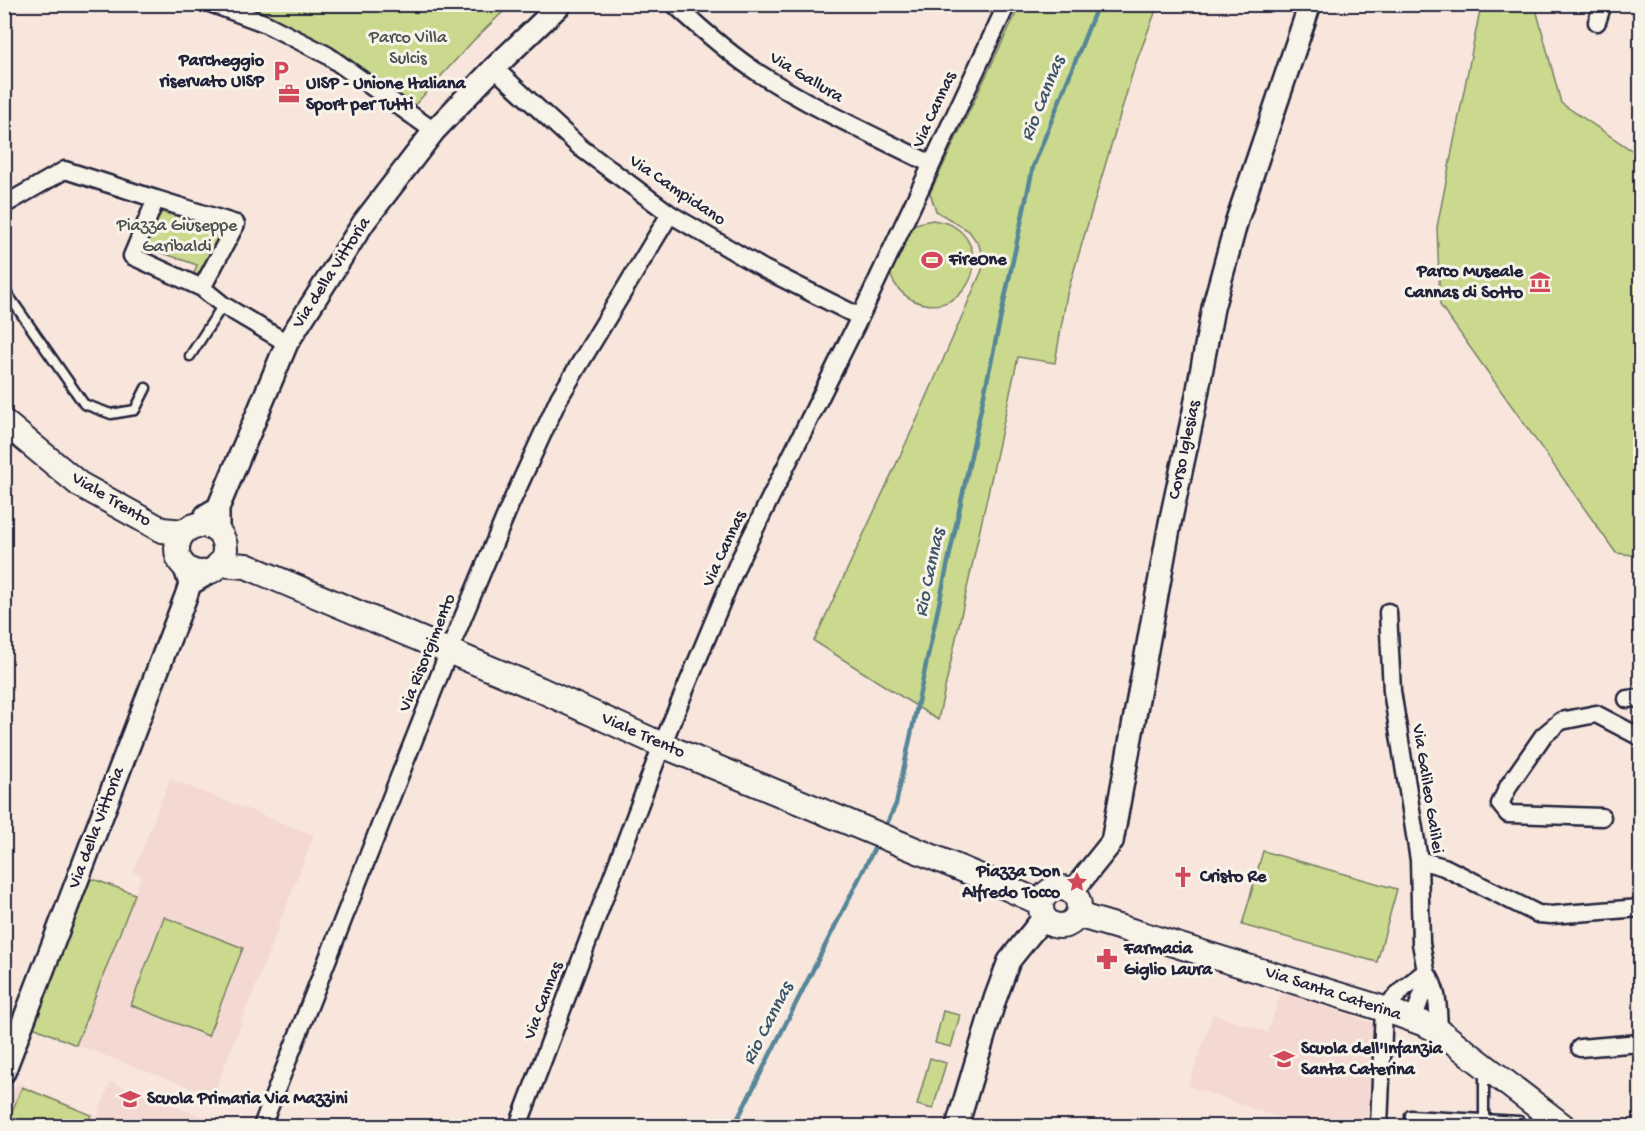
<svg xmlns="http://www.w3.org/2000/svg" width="1645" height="1131" font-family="'Gochi Hand',sans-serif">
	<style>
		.built { fill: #f4d9d3 }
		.green { fill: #cad98d; stroke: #767e64; stroke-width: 1.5 }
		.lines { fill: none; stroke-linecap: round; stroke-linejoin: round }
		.stream { stroke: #578698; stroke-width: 4.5 }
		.service-casing { stroke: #22223b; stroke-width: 13 }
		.minor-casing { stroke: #22223b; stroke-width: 21 }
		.tertiary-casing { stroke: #22223b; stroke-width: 26 }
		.secondary-casing { stroke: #22223b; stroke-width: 28 }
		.service { stroke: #f7f3e8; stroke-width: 8 }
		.minor { stroke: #f7f3e8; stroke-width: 16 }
		.tertiary { stroke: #f7f3e8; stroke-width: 21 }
		.secondary { stroke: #f7f3e8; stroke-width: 24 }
		.labels { text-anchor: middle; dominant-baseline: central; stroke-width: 6; stroke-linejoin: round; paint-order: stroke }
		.park-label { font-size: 18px; fill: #4c5050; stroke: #f7f3e8 }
		.poi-label { font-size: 18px; font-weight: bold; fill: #22223b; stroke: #f7f3e8; text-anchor: start }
		.street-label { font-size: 18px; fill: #22223b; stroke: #f7f3e8 }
		.water-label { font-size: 20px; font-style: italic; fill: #3c546a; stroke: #f7f3e8 }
	</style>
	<rect width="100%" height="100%" fill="#f8e6dd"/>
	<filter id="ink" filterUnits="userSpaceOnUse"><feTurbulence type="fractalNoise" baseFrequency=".0167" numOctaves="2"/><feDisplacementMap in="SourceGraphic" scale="12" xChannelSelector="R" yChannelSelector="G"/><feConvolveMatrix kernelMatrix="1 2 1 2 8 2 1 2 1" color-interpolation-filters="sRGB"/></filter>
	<g filter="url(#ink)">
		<path class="built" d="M170 779 314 835 213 1096 76 1045 135 894 141 875 133 872Z
			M1282 992 1373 1023 1367 1126H1303L1188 1086 1213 1014 1267 1032Z
			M110 1082 228 1126H5L4 1115 17 1083 98 1116Z"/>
		<path class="green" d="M245 5H510L472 42 413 107 337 50Z
			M1020 5H1158L1134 68 1067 294 1055 363 1018 357 938 720 814 641 919 415 982 270 984 262 979 245 969 231 936 211 930 193Z
			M1481 5H1535L1561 103 1640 156V556L1616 553 1440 305 1437 227Z
			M155 211C175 216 206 222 222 235L202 276H196L194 273 197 265 154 250 152 255 148 257 142 252Z
			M933 220C937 221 942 222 947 223 973 233 982 266 965 288 947 313 911 309 895 284 892 279 889 272 889 267 889 260 896 251 898 245 908 225 910 224 933 220Z
			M1263 851 1397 889 1377 962 1242 925Z
			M90 878 135 894 76 1045 33 1027Z
			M164 917 243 948 208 1036 131 1005Z
			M943 1011 960 1015 951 1047 935 1043Z
			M930 1058 946 1063 933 1109 917 1105Z
			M22 1087 91 1115 86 1126H6Z"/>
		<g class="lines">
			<path class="stream" d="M884 830 896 804 1033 167 1098 4
				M734 1126 877 843"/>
			<defs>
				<path id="service" d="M4 289 84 404 111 414 135 410 146 388
					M190 356 223 305
					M1484 1118V1078L1486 1071
					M1410 1126V1115L1519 1121V1126"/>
				<path id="minor" d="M212 4 264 23 327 55 434 131
					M674 4C701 29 729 54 760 74 814 109 873 135 931 164
					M1597 22 1603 4
					M494 68 581 148 670 214 764 269 860 317
					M4 205 65 170 156 199
					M202 288 236 224 156 199 132 256 202 288 223 305 287 343
					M1388 612 1392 691 1419 860 1421 943 1426 971 1424 989 1413 1020
					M1627 699 1640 698
					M1602 817 1508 814 1500 804 1509 785 1543 736 1561 721 1596 714 1640 737
					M1419 860 1444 867 1538 914 1551 915 1640 908
					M1426 972C1439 990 1438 1010 1439 1031
					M1580 1048 1640 1043
					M262 1126 394 790 449 651 510 505 559 398 670 214
					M518 1126 662 745 738 563 860 317 1007 4
					M1379 1126 1384 1009 1404 988 1426 971"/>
				<path id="tertiary" d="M201 525 206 515 218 508
					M218 533V508L287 343 364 222 434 131 494 68 561 4
					M190 584 202 577 207 572
					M1072 892 1112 842 1170 523 1194 411 1213 308 1237 220 1310 4
					M4 1072 186 596 190 584 184 565
					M957 1126 995 999 1009 961 1044 917"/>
				<path id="secondary" d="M4 422 79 484 162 530 184 532
					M177 549a24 24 0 1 1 48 0a24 24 0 1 1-48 0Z
					M219 564 246 566 539 689 662 745 1005 887 1041 903
					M1041 907a19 19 0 1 1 38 0a19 19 0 1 1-38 0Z
					M1077 915 1125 929 1384 1009 1425 1024 1439 1031 1563 1126"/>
			</defs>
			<use href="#service" class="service-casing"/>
			<use href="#minor" class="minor-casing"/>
			<use href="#tertiary" class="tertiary-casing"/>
			<use href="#secondary" class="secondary-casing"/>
			<use href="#service" class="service"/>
			<use href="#minor" class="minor"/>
			<use href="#tertiary" class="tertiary"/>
			<use href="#secondary" class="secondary"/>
		</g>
	</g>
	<defs>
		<symbol id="parking-bare" viewBox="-9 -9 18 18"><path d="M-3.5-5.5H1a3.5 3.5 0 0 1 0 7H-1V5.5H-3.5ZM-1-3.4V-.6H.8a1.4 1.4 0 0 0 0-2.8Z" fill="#d1495b" stroke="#f7f3e8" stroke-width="2.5" paint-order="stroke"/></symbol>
		<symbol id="office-bare" viewBox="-9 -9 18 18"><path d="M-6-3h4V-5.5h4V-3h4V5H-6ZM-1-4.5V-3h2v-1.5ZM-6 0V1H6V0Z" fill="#d1495b" stroke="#f7f3e8" stroke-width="2.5" paint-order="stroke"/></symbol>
		<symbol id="stadium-bare" viewBox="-9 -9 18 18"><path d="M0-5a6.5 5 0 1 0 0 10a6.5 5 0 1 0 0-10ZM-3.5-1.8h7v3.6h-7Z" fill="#d1495b" stroke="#f7f3e8" stroke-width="2.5" paint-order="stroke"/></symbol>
		<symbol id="museum-bare" viewBox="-9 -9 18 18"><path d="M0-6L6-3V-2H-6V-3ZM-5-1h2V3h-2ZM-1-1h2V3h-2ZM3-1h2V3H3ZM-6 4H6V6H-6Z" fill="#d1495b" stroke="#f7f3e8" stroke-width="2.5" paint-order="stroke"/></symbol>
		<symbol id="church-bare" viewBox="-9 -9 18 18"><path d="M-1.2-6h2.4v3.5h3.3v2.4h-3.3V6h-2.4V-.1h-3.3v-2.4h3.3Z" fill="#d1495b" stroke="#f7f3e8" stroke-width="2.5" paint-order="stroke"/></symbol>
		<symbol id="sight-bare" viewBox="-9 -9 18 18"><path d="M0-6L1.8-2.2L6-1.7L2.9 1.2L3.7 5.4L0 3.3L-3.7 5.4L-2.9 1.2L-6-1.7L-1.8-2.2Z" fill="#d1495b" stroke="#f7f3e8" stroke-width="2.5" paint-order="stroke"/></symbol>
		<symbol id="pharmacy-bare" viewBox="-9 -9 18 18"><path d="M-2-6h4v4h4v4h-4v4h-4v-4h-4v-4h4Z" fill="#d1495b" stroke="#f7f3e8" stroke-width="2.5" paint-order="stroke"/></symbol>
		<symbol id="school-bare" viewBox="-9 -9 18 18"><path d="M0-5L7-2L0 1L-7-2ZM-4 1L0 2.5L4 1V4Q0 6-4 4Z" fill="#d1495b" stroke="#f7f3e8" stroke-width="2.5" paint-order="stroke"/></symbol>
	</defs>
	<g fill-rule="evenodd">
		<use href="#parking-bare" x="266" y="56" width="30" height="30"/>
		<use href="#office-bare" x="274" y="79" width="30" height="30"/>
		<use href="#stadium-bare" x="917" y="245" width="30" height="30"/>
		<use href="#museum-bare" x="1525" y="267" width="30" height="30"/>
		<use href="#church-bare" x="1168" y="862" width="30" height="30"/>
		<use href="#sight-bare" x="1062" y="867" width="30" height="30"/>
		<use href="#pharmacy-bare" x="1092" y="944" width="30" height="30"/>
		<use href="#school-bare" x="1269" y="1044" width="30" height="30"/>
		<use href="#school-bare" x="115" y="1084" width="30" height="30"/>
	</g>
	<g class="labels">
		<g class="park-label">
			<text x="408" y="38">Parco Villa<tspan x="408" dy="21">Sulcis</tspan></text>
			<text x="177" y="226">Piazza Giuseppe<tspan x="177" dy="21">Garibaldi</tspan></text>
		</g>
		<g class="poi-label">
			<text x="264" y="61" text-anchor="end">Parcheggio<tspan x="264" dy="21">riservato UISP</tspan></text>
			<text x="306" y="84">UISP - Unione Italiana<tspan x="306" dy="21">Sport per Tutti</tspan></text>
			<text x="949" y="260">FireOne</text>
			<text x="1523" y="272" text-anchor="end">Parco Museale<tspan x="1523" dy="21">Cannas di Sotto</tspan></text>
			<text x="1060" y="872" text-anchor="end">Piazza Don<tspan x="1060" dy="21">Alfredo Tocco</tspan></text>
			<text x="1200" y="877">Cristo Re</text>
			<text x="1124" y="949">Farmacia<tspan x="1124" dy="21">Giglio Laura</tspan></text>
			<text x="1301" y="1049">Scuola dell'Infanzia<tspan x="1301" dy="21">Santa Caterina</tspan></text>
			<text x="147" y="1099">Scuola Primaria Via Mazzini</text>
		</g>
		<g class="street-label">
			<text transform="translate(806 78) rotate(31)">Via Gallura</text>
			<text transform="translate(935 110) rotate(-65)">Via Cannas</text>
			<text transform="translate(677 191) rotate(34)">Via Campidano</text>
			<text transform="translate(332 273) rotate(-57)">Via della Vittoria</text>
			<text transform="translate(1185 450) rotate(-78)">Corso Iglesias</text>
			<text transform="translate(111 500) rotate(31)">Viale Trento</text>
			<text transform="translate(725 549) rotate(-65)">Via Cannas</text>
			<text transform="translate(428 653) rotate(-68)">Via Risorgimento</text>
			<text transform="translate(643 736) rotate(24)">Viale Trento</text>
			<text transform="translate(1427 789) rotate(81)">Via Galileo Galilei</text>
			<text transform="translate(97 828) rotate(-69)">Via della Vittoria</text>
			<text transform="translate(1333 994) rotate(18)">Via Santa Caterina</text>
			<text transform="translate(544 1001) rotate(-69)">Via Cannas</text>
		</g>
		<g class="water-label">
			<text transform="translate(1044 99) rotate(-68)">Rio Cannas</text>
			<text transform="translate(931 573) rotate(-78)">Rio Cannas</text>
			<text transform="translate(769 1024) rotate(-63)">Rio Cannas</text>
		</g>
	</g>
	<rect width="1645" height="1131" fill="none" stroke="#f7f3e8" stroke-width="24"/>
	<rect x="12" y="12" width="1621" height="1107" fill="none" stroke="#22223b" stroke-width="2" filter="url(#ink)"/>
</svg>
